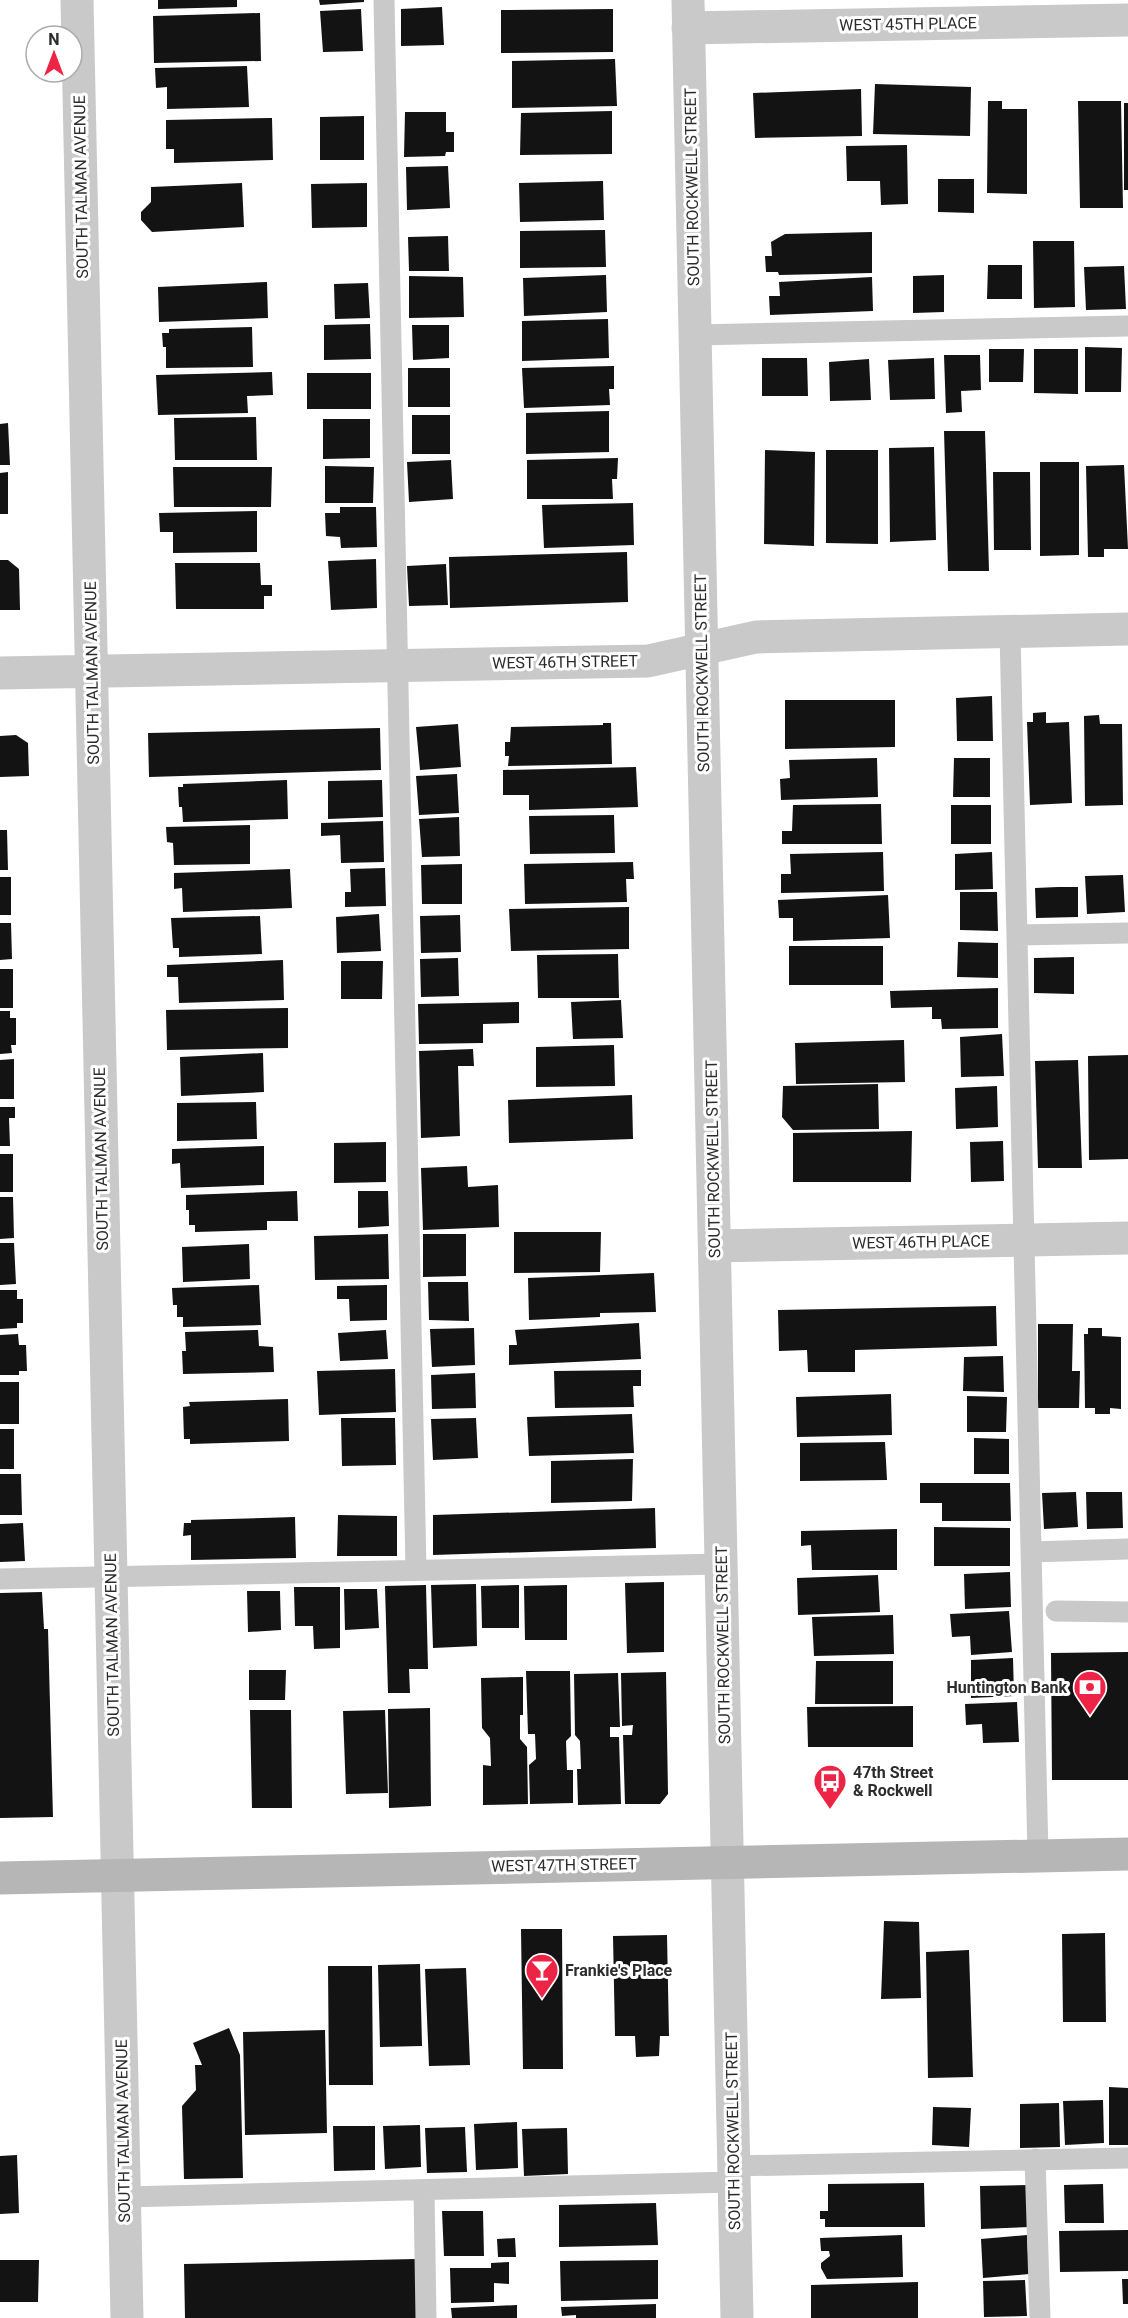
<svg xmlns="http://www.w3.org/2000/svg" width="1128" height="2318" font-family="Roboto,sans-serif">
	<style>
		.building { fill: #131313 }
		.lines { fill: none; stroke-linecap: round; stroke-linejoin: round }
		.service { stroke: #c9c9c9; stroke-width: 21 }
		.minor { stroke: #c9c9c9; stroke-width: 33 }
		.secondary { stroke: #b6b6b6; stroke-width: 33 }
		.labels { text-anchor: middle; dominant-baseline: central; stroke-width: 6; stroke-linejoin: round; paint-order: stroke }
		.street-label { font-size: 16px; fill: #2c2c2c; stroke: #fff }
		.poi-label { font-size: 16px; font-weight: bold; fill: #2c2c2c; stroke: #fff; text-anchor: start }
	</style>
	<rect width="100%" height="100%" fill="#fff"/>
	<path class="building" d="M158 0H237V7L158 9Z
		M319 0H364V2L320 5Z
		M442 7 444 45 401 46V9Z
		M361 9 363 51 323 52 320 11Z
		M613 9V52L501 53V10Z
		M260 13 261 61 154 63 153 16Z
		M615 59 617 106 512 108V61Z
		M247 66 249 107 167 109V87L156 88 155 68Z
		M875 84 971 87 970 136 873 134Z
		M861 89 862 136 755 138 753 93Z
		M988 101H1002V109H1027V194L987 193Z
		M1078 101H1121L1123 208H1080Z
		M1124 103H1128V190H1124Z
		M612 111V154L520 155 521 113Z
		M405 112H446V132H454V152H446L445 156 404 157Z
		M364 116V160H320V117Z
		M272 118 273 160 174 163V149H166V120Z
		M907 145 908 204 881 205 880 181H847L846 146Z
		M448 166 450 208 407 210 406 167Z
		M938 179H974V213L938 212Z
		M603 181 604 220 520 222 519 183Z
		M242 183 244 227 152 232 141 220V212L151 202V187Z
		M367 183V227L312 228 311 184Z
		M605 230 606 267 520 268V231Z
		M872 232V273L779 275 778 272H766L765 256H772L771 242 785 234Z
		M448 236 449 271H409L408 237Z
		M1033 241H1074L1075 307 1034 308Z
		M988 265H1022V299H987Z
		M1124 266 1126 309 1086 310 1084 267Z
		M606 275 607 312 524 316 523 278Z
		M944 275V312L913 313V276Z
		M409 276 463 277 464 317 409 318Z
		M872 277 873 311 770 315 769 296H780L779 282Z
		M267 282 268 318 159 322 158 287Z
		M368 283 370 318 335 319 334 284Z
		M608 319 609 358 522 361V321Z
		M370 324 371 359 324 360V325Z
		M412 325H449V358L413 360Z
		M252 327 253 367 166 368V347H163L162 333H169V329Z
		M1085 347 1122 348 1121 392H1085Z
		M989 349H1024L1023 382H989Z
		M1034 349H1078V394L1034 393Z
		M944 355H980L981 390 961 391 962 412 946 413Z
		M762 358H807L808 396H762Z
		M934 358 935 399 890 400 888 360Z
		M869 359 871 400 830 401 829 362Z
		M614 366V389H609L610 405 524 408 522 368Z
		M408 368H450V407H408Z
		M272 372 273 395 247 396 248 413 158 415 156 375Z
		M307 373H371V409H307Z
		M609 411V452L526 454V413Z
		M412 415H450V454H412Z
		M256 417 257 460H175L174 418Z
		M323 419H370V458L323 459Z
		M8 423 10 465H0V424Z
		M944 431H985L989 571H948Z
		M934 447 936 540 890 542 889 448Z
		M765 450 815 452 814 546 764 544Z
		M826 450H878V544L826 543Z
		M618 458 617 479H612L613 499H527V460Z
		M451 460 453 499 409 502 407 462Z
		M1040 462H1079V555L1040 556Z
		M1124 465 1128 549H1104V557H1088L1086 466Z
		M325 466 374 467 373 503H325Z
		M173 467H272L271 507H174Z
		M8 472V514H0V473Z
		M993 472H1030L1031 550H994Z
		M633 503 634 545 544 548 542 505Z
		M340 507H376L377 547 341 548 340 537 326 536 325 513H340Z
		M257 511V552L173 553V532H160L159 513Z
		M627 552 628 602 450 608 449 557Z
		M376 559 377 608 331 610 328 561Z
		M0 560H8L19 569 20 610H0Z
		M175 563H260L261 585H272V596H264V609H176Z
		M446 564 448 605 409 606 407 566Z
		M992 696 993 741H957L956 698Z
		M785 700H895V747L785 749Z
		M1046 712V723L1069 722 1072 803 1030 805 1027 722H1033V713Z
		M1099 715 1100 724H1122L1123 805 1085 806 1084 716Z
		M603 723H611L612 764 508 766 509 756H505V742H510L511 727 603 725Z
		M458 724 461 767 420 770 416 727Z
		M380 728 381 770 149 777 148 733Z
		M16 735 28 743 29 776 0 777V736Z
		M877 758 878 797 781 800 780 779 790 778 789 760Z
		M954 758H990V797H953Z
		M636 767 638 807 529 810V795H503V770Z
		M457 774 459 813 419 815 416 776Z
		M287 780 288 819 183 822 182 807H179L178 787H183V784Z
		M382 780 383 817 328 819V781Z
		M881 804 882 844H782V831H792L793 805Z
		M951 805H991V844H951Z
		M614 815 615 853 530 854 529 816Z
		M459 817 460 856 422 857 419 819Z
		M383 821 384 862 341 863 340 835 321 836V823Z
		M250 825V864L174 865 173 843 167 842 166 827Z
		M0 830H7L8 870H0Z
		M883 852 884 891 781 893V874H791L790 854Z
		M992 852 993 889 955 890V854Z
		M633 862 634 879H626L627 902 525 904 524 864Z
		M462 864V904H422L421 865Z
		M385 868 386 906 345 907V892H351L350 869Z
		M290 869 292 908 183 912 182 888 174 889V873Z
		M1123 875 1125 912 1087 914 1085 876Z
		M0 877H11V915H0Z
		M1058 887H1078V917L1036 918 1035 888Z
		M960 892H997L998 931 960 930Z
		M888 895 890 938 793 941V918H779L778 900Z
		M629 907V949L511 951 509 909Z
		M379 914 381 951 337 953 336 917Z
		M460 915 461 952 421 953 420 916Z
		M260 916 262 954 179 957V948H173L171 918Z
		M0 923H11L12 959 0 960Z
		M958 942 998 943V978L957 977Z
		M789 946H883V985H789Z
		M618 954 619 998H538L537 955Z
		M1074 957V994L1034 993V958Z
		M458 958 459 996 421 997 420 959Z
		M283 960 284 1000 179 1003 178 977H167V965Z
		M341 961H383L382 999H341Z
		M0 969H13V1008H0Z
		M998 988V1028L942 1029 941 1019H932V1007L891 1008 890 991Z
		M621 1000 623 1038 573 1039 571 1002Z
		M519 1002V1023L483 1024V1043L419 1044 418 1004Z
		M288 1008V1048L167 1050 166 1010Z
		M0 1011H10V1018H16V1045H11L12 1053 0 1054Z
		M1002 1034 1004 1076 961 1077 960 1037Z
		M904 1040 905 1082 796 1084 795 1043Z
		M614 1045 615 1086 536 1087V1047Z
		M473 1049 474 1066H458L460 1136 421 1138 419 1051Z
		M263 1053 264 1092 181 1096 180 1057Z
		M1128 1055V1159L1089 1160 1088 1056Z
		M14 1059V1099H0V1060Z
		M1078 1060 1082 1168H1038L1035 1061Z
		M878 1084 879 1129 793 1130 782 1117 783 1086Z
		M997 1086 998 1127 956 1129 955 1088Z
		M632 1095 633 1139 509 1143 508 1100Z
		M256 1102 257 1139 177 1141V1103Z
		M0 1107H15V1118H9L10 1146H0Z
		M912 1131 911 1182H793V1133Z
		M1003 1141 1004 1181 971 1182 970 1142Z
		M386 1142V1182L334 1183V1143Z
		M264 1146V1185L181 1188 180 1163 172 1164V1149Z
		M0 1154H13V1192H0Z
		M467 1166 468 1187 498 1185 499 1227 423 1230 421 1168Z
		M297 1191 298 1221H267V1230L195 1232V1225H189V1210H186V1195Z
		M358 1191H388L389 1226 358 1228Z
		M0 1197H13L14 1238 0 1239Z
		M514 1232H601L600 1272 514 1273Z
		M388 1234 389 1279 315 1280 314 1236Z
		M423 1234H466V1276L423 1277Z
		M0 1243H14L16 1284 0 1285Z
		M249 1244 250 1279 183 1282 182 1247Z
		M654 1273 656 1312 600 1313V1317L529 1320 528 1278Z
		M428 1282H468L469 1321 429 1320Z
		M259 1285 261 1325 183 1327V1317H177V1305H173L172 1288Z
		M387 1285V1320L350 1321 349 1299H337V1286Z
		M0 1290H17V1299H23V1323H17V1328L0 1329Z
		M996 1306 997 1346 855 1350V1372H808L807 1350 779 1351 778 1310Z
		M639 1323 641 1359 509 1365V1345H517L515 1330Z
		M1038 1324H1073L1072 1371H1080L1079 1408H1038Z
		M474 1328 475 1365 432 1367 430 1329Z
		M1088 1328H1102V1336L1121 1337V1409L1110 1408V1414H1095V1408H1085L1084 1334H1088Z
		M258 1330 259 1346 273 1347 274 1372 183 1374 182 1351H186L185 1332Z
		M386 1330 388 1359 340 1361 338 1333Z
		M18 1334 19 1345H26L27 1371H19V1375H0V1335Z
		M1003 1356 1004 1392 963 1391 964 1357Z
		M395 1369 396 1412 319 1415 317 1371Z
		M641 1370V1386H633L634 1407 555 1408 554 1371Z
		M475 1373 476 1408 432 1409 431 1375Z
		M0 1382H19V1424H0Z
		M891 1394 892 1435 797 1437 796 1397Z
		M967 1396 1007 1397 1006 1432H967Z
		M288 1399 289 1441 190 1444V1439H184L183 1407 190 1406 189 1402Z
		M632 1414 634 1453 529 1456 527 1417Z
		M341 1418H395L396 1465 342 1466Z
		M476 1418 478 1458 433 1460 431 1419Z
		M0 1429H14V1469H0Z
		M974 1438 1009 1439V1474H974Z
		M885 1442 887 1480 800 1481V1443Z
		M633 1459 632 1501 551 1503V1461Z
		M0 1474H21L22 1515H0Z
		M920 1483H1010L1011 1521H942V1503H920Z
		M1076 1492 1078 1527 1044 1529 1042 1493Z
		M1086 1492H1122L1123 1528 1087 1529Z
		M655 1508 656 1548 433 1555V1515Z
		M338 1515 397 1516V1556H337Z
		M295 1517 296 1558 191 1560V1535L183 1536 184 1523H191V1520Z
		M23 1523 25 1561 0 1562V1524Z
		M934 1527 1010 1528V1566H934Z
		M897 1529V1570H812L811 1545 801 1546V1531Z
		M1010 1572 1011 1607 965 1609 964 1574Z
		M878 1575 880 1612 798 1615 797 1578Z
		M664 1582V1652L627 1653 625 1583Z
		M476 1584 477 1646 433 1648 431 1585Z
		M426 1585 428 1669H409L410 1693H388L385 1586Z
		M519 1585V1628H482L481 1586Z
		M567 1585V1640H525L524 1586Z
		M294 1587H340V1648L314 1649 313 1626H295Z
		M344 1589H377L379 1628 345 1630Z
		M247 1591H280L281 1630 248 1632Z
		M42 1592 44 1629H48L53 1817 0 1818V1593Z
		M1009 1611 1012 1652 971 1655 970 1636 952 1637 950 1614Z
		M893 1615 894 1654 814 1656 812 1617Z
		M1128 1652V1780H1052L1051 1653Z
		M1013 1658 1014 1696 971 1698V1660Z
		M816 1661H893V1704H815Z
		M249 1670H286L285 1700H249Z
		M526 1671H570L571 1736 566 1741 567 1770H573V1803L530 1804 529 1765 536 1759 535 1734H528Z
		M666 1672 668 1794 660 1804H625L623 1735H632L633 1725 622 1726 621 1673Z
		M618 1673 620 1727H610V1737H619L621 1804 578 1805 577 1769H581L580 1741 575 1735 574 1674Z
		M523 1677V1715H520V1739L527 1747 528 1804 483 1805V1765L491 1766 490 1738 482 1728 481 1678Z
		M1017 1702 1019 1742 983 1743 982 1724 966 1725 965 1704Z
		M913 1706V1747H808L807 1707Z
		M430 1708 431 1806 389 1808 388 1709Z
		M250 1710H291L292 1808H252Z
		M385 1710 388 1793 346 1794 343 1711Z
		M884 1921 919 1922 921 1998 881 1999Z
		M521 1929H562L563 2069H523Z
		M1105 1933 1106 2022H1063L1062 1934Z
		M667 1935 669 2036H660L659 2056 636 2057 635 2036H615L613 1936Z
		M969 1950 973 2077 928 2078 926 1952Z
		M420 1964 422 2046 380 2047 378 1965Z
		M328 1966H372L373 2085H329Z
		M466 1968 470 2065 429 2066 425 1969Z
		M229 2028 240 2055 243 2178 184 2179 182 2106 196 2090 195 2065H202L193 2043Z
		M325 2030 327 2133 245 2135 243 2032Z
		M1109 2087 1128 2088V2145H1109Z
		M1103 2100 1104 2143 1065 2145 1063 2101Z
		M1059 2103 1060 2147 1020 2148V2104Z
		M933 2107 971 2108 969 2147 932 2145Z
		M517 2122 518 2168 476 2170 474 2124Z
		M420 2125 421 2167 385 2169 383 2126Z
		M333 2126H375V2170L334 2171Z
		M465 2127 467 2172 427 2173 425 2128Z
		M567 2128 568 2174 524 2176 522 2129Z
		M17 2155 19 2213 0 2214V2156Z
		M924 2183 925 2227H825V2219H820V2211H828V2184Z
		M1103 2184 1104 2223H1065L1064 2185Z
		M1029 2185 1030 2227 981 2229 980 2186Z
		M656 2203 658 2245 559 2247V2205Z
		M442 2211H483L484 2256H444Z
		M1128 2230V2271L1060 2272 1059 2231Z
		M902 2235 903 2277 827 2279 821 2268V2263L830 2256 829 2251H821L820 2238Z
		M1027 2235 1029 2274 983 2278 981 2239Z
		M515 2238 516 2257H498L497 2239Z
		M416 2259 417 2318H185L184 2264Z
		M0 2260H39L38 2302H0Z
		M658 2260V2299L561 2301 560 2261Z
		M509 2262V2284L494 2283V2302L451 2303 450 2268H491V2263Z
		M1122 2279H1128V2304H1123Z
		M1025 2280 1027 2316 984 2317 983 2281Z
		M918 2282V2318H811V2285Z
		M656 2304V2318H576V2315L562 2316 561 2307Z
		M517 2305V2318H452L451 2308Z"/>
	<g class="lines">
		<path class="service" d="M384 0 416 1570
			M695 335 1128 326
			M1010 631 1038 1856
			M1017 935 1128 933
			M1031 1552 1128 1549
			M0 1579 721 1564
			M1056 1611 1128 1612
			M1035 2159 1040 2318
			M733 2166 1128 2158
			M424 2190 426 2318
			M124 2197 734 2182"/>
		<path class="minor" d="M77 0 127 2318
			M688 0 737 2318
			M688 28 1128 20
			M0 673 648 661 756 637 1128 629
			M715 1246 1128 1238"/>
		<path class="secondary" d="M0 1878 1128 1854"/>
	</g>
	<defs>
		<symbol id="bank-pin" viewBox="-11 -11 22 30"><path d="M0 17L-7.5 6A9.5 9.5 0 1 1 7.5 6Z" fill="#ed2445" stroke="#fff"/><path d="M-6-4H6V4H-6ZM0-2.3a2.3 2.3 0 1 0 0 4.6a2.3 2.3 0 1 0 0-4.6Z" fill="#fff"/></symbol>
		<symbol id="bus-pin" viewBox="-11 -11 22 30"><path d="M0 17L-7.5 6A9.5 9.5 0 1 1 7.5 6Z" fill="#ed2445" stroke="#fff"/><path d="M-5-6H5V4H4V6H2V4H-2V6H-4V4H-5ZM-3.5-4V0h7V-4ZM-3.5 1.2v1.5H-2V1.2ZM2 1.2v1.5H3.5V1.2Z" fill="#fff"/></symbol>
		<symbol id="bar-pin" viewBox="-11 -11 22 30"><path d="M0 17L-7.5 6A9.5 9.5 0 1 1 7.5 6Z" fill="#ed2445" stroke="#fff"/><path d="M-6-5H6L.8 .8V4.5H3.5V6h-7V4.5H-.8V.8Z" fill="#fff"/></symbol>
	</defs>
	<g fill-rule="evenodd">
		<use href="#bank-pin" x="1071" y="1668" width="38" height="52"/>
		<use href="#bus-pin" x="811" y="1762" width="38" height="52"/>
		<use href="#bar-pin" x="523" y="1951" width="38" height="52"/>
	</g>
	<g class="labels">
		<g class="street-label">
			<text transform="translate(908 24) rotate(-1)">WEST 45TH PLACE</text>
			<text transform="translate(81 187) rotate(-91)">SOUTH TALMAN AVENUE</text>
			<text transform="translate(692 187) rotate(-91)">SOUTH ROCKWELL STREET</text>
			<text transform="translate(565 662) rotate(-1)">WEST 46TH STREET</text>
			<text transform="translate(92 673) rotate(-91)">SOUTH TALMAN AVENUE</text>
			<text transform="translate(702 673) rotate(-91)">SOUTH ROCKWELL STREET</text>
			<text transform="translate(101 1159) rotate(-91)">SOUTH TALMAN AVENUE</text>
			<text transform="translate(713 1159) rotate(-91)">SOUTH ROCKWELL STREET</text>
			<text transform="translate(921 1242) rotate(-1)">WEST 46TH PLACE</text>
			<text transform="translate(112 1645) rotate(-91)">SOUTH TALMAN AVENUE</text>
			<text transform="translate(723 1645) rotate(-91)">SOUTH ROCKWELL STREET</text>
			<text transform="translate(564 1865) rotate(-1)">WEST 47TH STREET</text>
			<text transform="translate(123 2131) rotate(-91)">SOUTH TALMAN AVENUE</text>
			<text transform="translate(733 2131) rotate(-91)">SOUTH ROCKWELL STREET</text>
		</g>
		<g class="poi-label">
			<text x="1067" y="1687" text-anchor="end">Huntington Bank</text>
			<text x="853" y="1772">47th Street<tspan x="853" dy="18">&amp; Rockwell</tspan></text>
			<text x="565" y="1970">Frankie's Place</text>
		</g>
	</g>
	<g transform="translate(54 54)"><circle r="28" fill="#ffffff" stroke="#ababab" stroke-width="1.5"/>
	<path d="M0-4.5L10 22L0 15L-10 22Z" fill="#ed2445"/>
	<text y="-9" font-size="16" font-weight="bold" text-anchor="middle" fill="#2c2c2c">N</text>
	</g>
</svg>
